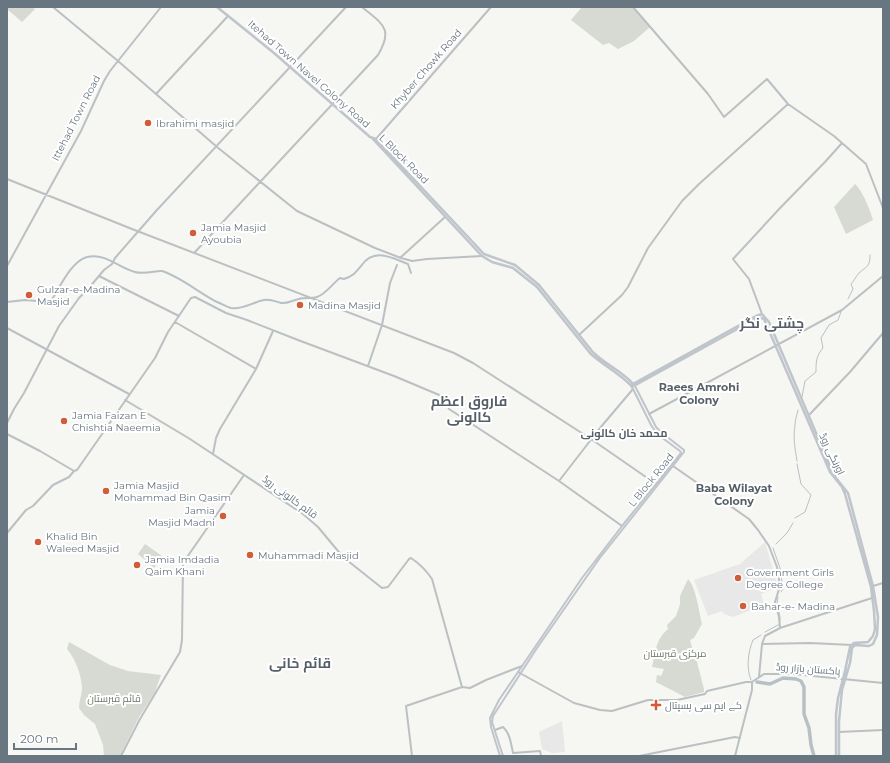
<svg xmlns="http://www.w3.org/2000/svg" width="890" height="763" font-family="Montserrat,Cairo,sans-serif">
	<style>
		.built { fill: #e7e8e7 }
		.green { fill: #d6dad3 }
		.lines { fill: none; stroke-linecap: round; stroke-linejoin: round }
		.stream { stroke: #b7c1c5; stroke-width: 1 }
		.canal { stroke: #b7c1c5; stroke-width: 2 }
		.river { stroke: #b7c1c5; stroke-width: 3.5 }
		.tertiary { stroke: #bbc0c3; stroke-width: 2 }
		.secondary { stroke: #bfc5ca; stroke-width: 2 }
		.primary { stroke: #bfc5ca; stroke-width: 2.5 }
		.poi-dot { fill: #d05d39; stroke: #fff; stroke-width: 1.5 }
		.labels { text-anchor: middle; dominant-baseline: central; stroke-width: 4; stroke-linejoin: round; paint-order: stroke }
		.street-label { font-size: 10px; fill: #687681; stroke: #fff }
		.poi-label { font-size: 10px; fill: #687681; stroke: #fff; text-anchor: start }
		.park-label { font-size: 10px; fill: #6a7966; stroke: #fff }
		.neighbourhood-label { font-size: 11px; font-weight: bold; fill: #555f67; stroke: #fff }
		.district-label { font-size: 14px; font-weight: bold; fill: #555f67; stroke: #fff }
	</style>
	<rect width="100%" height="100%" fill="#f6f6f3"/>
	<path class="built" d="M765 542 778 587 761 594 764 605 733 617 724 614 722 611 708 616 694 580 740 564Z
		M562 721 565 752 552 753 542 749 539 732Z"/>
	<path class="green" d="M7 7H32L35 9 22 22 7 9Z
		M582 7H633L650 27 634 41 618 49 609 43 603 45 571 20Z
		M855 184C862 190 870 209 873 220L846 234 834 207Z
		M145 544 162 556 154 568 138 554Z
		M688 579C696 587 699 612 702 624L694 638 690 640 694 654 697 658V662L704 689V692L685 697 656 682 657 675 661 676 664 669 652 667C656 652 655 640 668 629L667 625 676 616 680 604V596Z
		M69 642 110 665 128 671 161 675 155 692 139 717 120 756H104L103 745 95 724 84 715 79 708C79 701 82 694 82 688 81 674 76 660 67 649Z"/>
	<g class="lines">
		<path class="stream" d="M848 299 853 289 851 284C854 281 856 276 859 273 867 266 870 267 870 255
			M802 397 805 381 816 372C816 362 816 356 823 348L821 338 829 325 838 320 841 312
			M797 461C795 449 793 438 795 425 795 420 797 415 798 410
			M795 518 805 512 811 495 801 484 797 464
			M776 544 787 533 793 523
			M773 548 780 568 783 589 781 592
			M778 597C775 605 781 613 780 621
			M765 632 780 624
			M751 680C746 668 748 652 753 640L761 635"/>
		<path class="canal" d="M7 302 25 300 49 302 51 301C59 289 71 261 87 257 107 253 118 268 135 272 145 275 157 270 162 271 181 277 199 293 217 302 222 304 227 307 231 308 243 310 253 302 264 300 271 299 274 301 281 303 287 304 293 300 299 299 304 297 311 299 317 297 326 294 332 284 340 278L344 279C353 276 355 273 361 266 374 247 392 258 408 264L411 273"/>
		<path class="river" d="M757 682 770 684 783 678 796 679 801 681 804 687V714L809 728 811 745 814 756"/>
		<path class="tertiary" d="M53 7 118 61 217 147 297 211 375 248 401 258 412 261 427 259 482 256
			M633 7 708 94 724 117 767 79 788 104 834 136 866 164 883 208
			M156 94 228 16
			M376 139 491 7
			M7 179 132 229 454 353 473 363 591 439 656 484
			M195 252 378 55C394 28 382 24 362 7
			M400 258 445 217
			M7 266 81 131 104 81 110 71 161 7
			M99 276 179 316
			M762 314 749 279 733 259 781 207 825 162 842 143
			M175 322 256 369
			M7 328 129 394
			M579 335 622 295 628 287 648 248 682 201 699 184 788 104
			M368 366 382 325 390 283 397 265
			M125 400 190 439 303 514 318 527 343 557 382 588 388 587 409 559 411 558C420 564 426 570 432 579L462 687 470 688 486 680 522 666
			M649 414 842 310 883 276
			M809 415 850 372 883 333
			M7 423 14 409 24 393 59 326 79 298 88 289 104 270 112 264 115 258 156 211 346 7
			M7 434 40 451 74 471 77 470 155 358 168 332 191 298 195 297 226 313 247 320 298 340 394 376 444 397 449 409 559 481 622 526
			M213 454 216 438 220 429 256 369 273 331
			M673 466 749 519 758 530 769 546 777 567 780 586 775 602 779 617 780 628
			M559 481 600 428 633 389
			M7 533 26 510 33 506 53 485 69 477 74 471
			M873 586 883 583
			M762 644 810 643 852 645
			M518 672 574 703 600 710 612 711 648 700H677L705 694 707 691 746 682H752
			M759 677 762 644 765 636 780 628 872 598
			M752 682 764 674H793L883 683
			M495 730 503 727C510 733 511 744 513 753L540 751 541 756
			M839 732 883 730
			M121 756 140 719 180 652 182 640 183 563 244 475
			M412 756 406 706 462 687
			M639 756 735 737 740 738
			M735 756 752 690V682"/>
		<path class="secondary" d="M500 756 491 727 490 718 499 700 582 578 622 526 681 453 680 451 657 434 651 425 632 387
			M503 756 492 722 493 716 537 648 599 559 684 452V450L661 432 656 427 635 386"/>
		<path class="primary" d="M217 7 274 53 370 137 376 139 484 254 515 265 539 285 592 351C604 364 624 372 634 385
			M372 138 482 256 492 262 513 268 537 287 590 353C600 363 626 378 632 387L752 321 759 317 764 319 830 472 842 487 845 494 871 587 874 611 875 629 873 636 868 642 854 643 850 647 845 671 838 698 836 714V756
			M631 385 756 316 762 314 769 322 830 466 836 478 848 493 873 586 878 617 877 635 873 644 869 646 855 645 852 648 850 663 842 690 839 721V756"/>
	</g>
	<g class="poi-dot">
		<circle cx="148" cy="123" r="4"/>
		<circle cx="193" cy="233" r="4"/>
		<circle cx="29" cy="295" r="4"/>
		<circle cx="300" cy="305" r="4"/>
		<circle cx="64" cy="421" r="4"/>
		<circle cx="106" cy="491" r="4"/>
		<circle cx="223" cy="516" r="4"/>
		<circle cx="38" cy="542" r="4"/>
		<circle cx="250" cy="555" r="4"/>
		<circle cx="137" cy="565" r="4"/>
		<circle cx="738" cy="578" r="4"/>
		<circle cx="743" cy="606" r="4"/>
		<path d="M654 699h4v4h4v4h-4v4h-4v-4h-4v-4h4z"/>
	</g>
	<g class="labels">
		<g class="street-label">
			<text transform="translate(426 69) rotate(-49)">Khyber Chowk Road</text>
			<text transform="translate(309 74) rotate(41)">Itehad Town Navel Colony Road</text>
			<text transform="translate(76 118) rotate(-63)">Ittehad Town Road</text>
			<text transform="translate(404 159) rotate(45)">L Block Road</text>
			<text transform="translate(832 454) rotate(64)">اورنگی روڈ</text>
			<text transform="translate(651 480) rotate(-51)">L Block Road</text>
			<text transform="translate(290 497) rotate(36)">قائم کالونی روڈ</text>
			<text transform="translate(808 669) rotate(4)">پاکستان بازار روڈ</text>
		</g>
		<g class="poi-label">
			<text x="156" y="123">Ibrahimi masjid</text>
			<text x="201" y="227">Jamia Masjid<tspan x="201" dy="12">Ayoubia</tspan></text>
			<text x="37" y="289">Gulzar-e-Madina<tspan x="37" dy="12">Masjid</tspan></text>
			<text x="308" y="305">Madina Masjid</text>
			<text x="72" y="415">Jamia Faizan E<tspan x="72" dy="12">Chishtia Naeemia</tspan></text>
			<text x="114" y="485">Jamia Masjid<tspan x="114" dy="12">Mohammad Bin Qasim</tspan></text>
			<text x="215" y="510" text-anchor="end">Jamia<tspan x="215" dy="12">Masjid Madni</tspan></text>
			<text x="46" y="536">Khalid Bin<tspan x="46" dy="12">Waleed Masjid</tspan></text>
			<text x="258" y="555">Muhammadi Masjid</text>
			<text x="145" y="559">Jamia Imdadia<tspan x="145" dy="12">Qaim Khani</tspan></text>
			<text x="746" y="572">Government Girls<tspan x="746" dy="12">Degree College</tspan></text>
			<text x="751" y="606">Bahar-e- Madina</text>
			<text x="665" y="705">کے ایم سی ہسپتال</text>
		</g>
		<g class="park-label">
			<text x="675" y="653">مرکزی قبرستان</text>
			<text x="114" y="698">قائم قبرستان</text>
		</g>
		<g class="neighbourhood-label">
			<text x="699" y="387">Raees Amrohi<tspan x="699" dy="13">Colony</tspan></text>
			<text x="624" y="433">محمد خان کالونی</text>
			<text x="734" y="488">Baba Wilayat<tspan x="734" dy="13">Colony</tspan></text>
		</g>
		<g class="district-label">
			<text x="772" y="323">چشتی نگر</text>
			<text x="469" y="401">فاروق اعظم<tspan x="469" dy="16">کالونی</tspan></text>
			<text x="300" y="663">قائم خانى</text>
		</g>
	</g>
	<rect width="890" height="763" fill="none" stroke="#687681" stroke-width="16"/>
	<path d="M14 743v6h62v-6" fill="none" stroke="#687681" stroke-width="2"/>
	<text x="20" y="743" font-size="12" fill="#687681" stroke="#ffffff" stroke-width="3" paint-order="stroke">200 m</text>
</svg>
